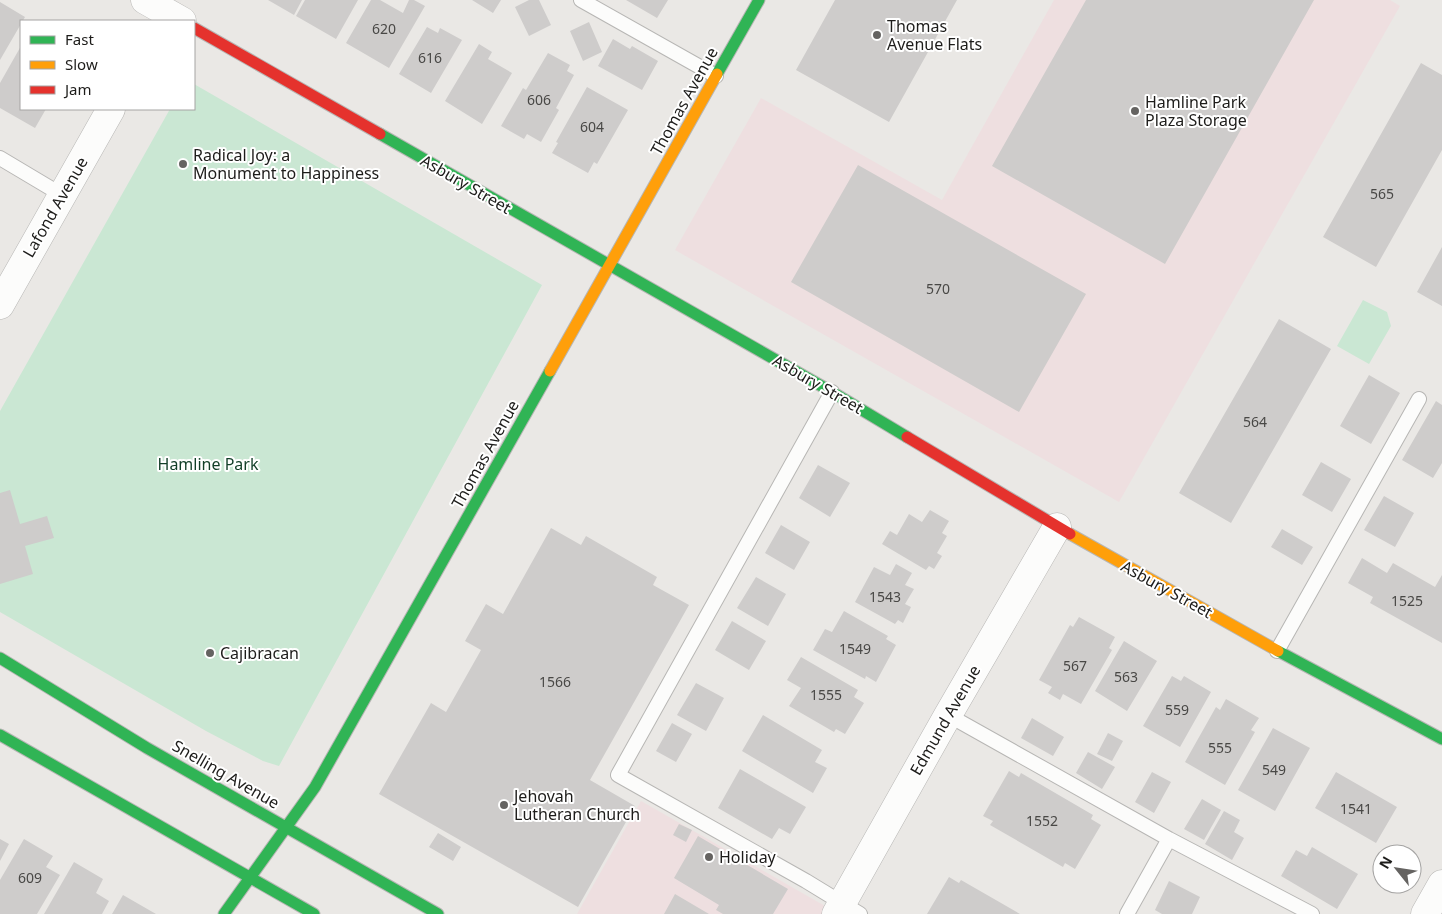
<svg xmlns="http://www.w3.org/2000/svg" width="1442" height="914" font-family="'Noto Sans',sans-serif">
	<style>
		.commercial { fill: #eedfe0 }
		.green { fill: #cae7d3 }
		.building { fill: #cecccb }
		.lines { fill: none; stroke-linecap: round; stroke-linejoin: round }
		.lane-casing { stroke: #b7b6b4; stroke-width: 16 }
		.street-casing { stroke: #b7b6b4; stroke-width: 29 }
		.fast-casing { stroke: #b7b6b4; stroke-width: 13 }
		.slow-casing { stroke: #b7b6b4; stroke-width: 13 }
		.jam-casing { stroke: #b7b6b4; stroke-width: 13 }
		.lane { stroke: #fcfcfb; stroke-width: 14 }
		.street { stroke: #fcfcfb; stroke-width: 28 }
		.fast { stroke: #30b455; stroke-width: 11 }
		.slow { stroke: #ff9f0a; stroke-width: 11 }
		.jam { stroke: #e5322d; stroke-width: 11 }
		.poi-dot { fill: #656361; stroke: #fff; stroke-width: 2 }
		.labels { text-anchor: middle; dominant-baseline: central; stroke-width: 4; stroke-linejoin: round; paint-order: stroke }
		.number-label { font-size: 14px; fill: #494846 }
		.poi-label { font-size: 16px; fill: #1d1c1a; stroke: #fff; text-anchor: start }
		.street-label { font-size: 16px; fill: #1d1c1a; stroke: #fff }
		.park-label { font-size: 16px; fill: #113e27; stroke: #fff }
	</style>
	<rect width="100%" height="100%" fill="#eae8e5"/>
	<path class="commercial" d="M1054 0H1390L1400 6 1119 502 675 250 761 98 942 200Z
		M641 801 839 914H577Z"/>
	<path class="green" d="M194 84 542 285 279 766 263 761 206 731 0 612V411L170 109H194Z
		M1363 300 1387 312 1391 326 1369 364 1337 346Z"/>
	<path class="building" d="M268 0H302L294 15Z
		M305 0H358L336 39 296 16Z
		M371 0H380L403 13 409 0H414L425 6 389 68 346 43Z
		M472 0H501L493 13Z
		M529 0H539L551 25 529 36 515 7Z
		M626 0H668L657 18Z
		M835 0H957L889 122 796 70Z
		M1086 0H1314L1165 264 992 166Z
		M0 2 25 17 0 60Z
		M589 22 602 52 583 61 570 31Z
		M427 27 438 33 440 28 462 40 431 93 399 74Z
		M613 39 630 49 632 46 658 61 642 90 598 66Z
		M479 44 492 52 488 59 512 73 482 124 445 101Z
		M21 46V109H46L35 128 0 108V83Z
		M548 53 570 65 567 71 574 75 556 108 559 110 541 142 527 134 524 139 501 126 523 88 526 90Z
		M1421 63 1442 75V150L1376 267 1323 237Z
		M587 87 628 110 597 164 594 162 588 173 552 153 558 143 556 142Z
		M858 165 1086 294 1019 412 791 282Z
		M1442 247V306L1417 292Z
		M1279 319 1331 349 1231 523 1179 493Z
		M1369 375 1400 393 1371 444 1340 426Z
		M1436 401 1442 405V463L1433 478 1402 460Z
		M1321 462 1351 479 1332 512 1302 495Z
		M818 465 850 483 830 517 799 498Z
		M10 490 20 524 47 516 54 538 25 546 33 574 0 584V493Z
		M1384 496 1414 513 1395 547 1364 530Z
		M930 510 949 521 942 533 947 536 937 553 942 556 934 569 929 566 926 570 882 544 890 531 897 535 909 514 922 522Z
		M781 525 810 542 794 570 765 553Z
		M551 528 581 545 586 536 657 577 653 585 689 605 590 780 635 806 578 907 379 794 431 703 446 712 481 650 465 641 486 604 503 614Z
		M1282 529 1313 547 1302 565 1271 547Z
		M1362 558 1387 573 1393 563 1435 587 1442 575V643L1370 603 1373 597 1348 583Z
		M896 564 912 573 905 585 914 589 905 604 911 607 903 623 898 620 895 624 855 602 874 567 890 575Z
		M756 577 786 594 768 626 737 608Z
		M844 611 888 636 886 639 896 645 876 682 866 676 865 679 813 650 825 629 832 632Z
		M1079 617 1115 637 1109 648 1112 650 1081 704 1063 694 1060 700 1048 693 1052 687 1039 680 1070 625 1073 627Z
		M732 621 766 641 749 670 715 650Z
		M1124 641 1157 661 1127 711 1095 691Z
		M801 657 858 690 854 697 864 703 845 734 836 729 834 732 789 706 801 688 787 680Z
		M1172 676 1181 681 1184 676 1211 692 1180 747 1143 726Z
		M696 683 724 698 706 731 677 715Z
		M1226 699 1259 718 1251 730 1255 732 1225 785 1185 762 1216 707 1220 710Z
		M763 715 822 750 815 762 827 768 813 793 742 751Z
		M1032 718 1064 737 1053 756 1021 738Z
		M672 723 692 734 676 762 656 751Z
		M1273 728 1310 748 1275 811 1238 790Z
		M1108 733 1123 741 1112 761 1097 754Z
		M1088 752 1115 767 1102 789 1076 773Z
		M740 769 806 807 790 834 779 828 772 839 718 808Z
		M1009 771 1019 777 1021 773 1093 815 1091 819 1101 825 1075 869 1065 863 1063 867 990 825 993 821 983 816Z
		M1152 772 1171 782 1154 813 1135 802Z
		M1336 772 1397 807 1376 843 1315 808Z
		M1202 799 1221 810 1204 840 1184 829Z
		M1224 811 1240 820 1234 832 1244 838 1232 860 1205 844Z
		M679 824 692 830 686 842 673 835Z
		M438 833 461 847 453 861 429 847Z
		M698 836 788 889 773 914H723L716 910 719 905 674 878Z
		M0 839 9 844 0 861Z
		M24 839 53 856 46 867 60 875 37 914H0V880Z
		M1312 847 1358 874 1337 909 1281 876 1296 850 1307 856Z
		M74 862 103 879 96 893 109 901 102 914H44Z
		M949 877 959 883 961 880 1020 914H927Z
		M1169 881 1200 897 1192 914H1162L1155 910Z
		M675 894 709 914H664Z
		M123 895 156 914H112Z"/>
	<g class="lines">
		<defs>
			<path id="lane" d="M581 0 716 76
				M0 158 62 195
				M832 392 618 775 806 881 860 914
				M1277 651 1419 399
				M948 715 1169 839 1312 914
				M1127 914 1169 839"/>
			<path id="street" d="M145 0 182 21
				M0 305 111 109
				M836 914 948 715 1057 527
				M1425 914 1442 884"/>
			<path id="fast" d="M717 74 759 0
				M380 134 832 392 907 437
				M1278 651 1442 739
				M0 658 147 748 438 914
				M0 735 314 914
				M224 914 315 787 550 371"/>
			<path id="slow" d="M550 371 717 74
				M1070 534 1278 651"/>
			<path id="jam" d="M194 28 380 134
				M907 437 1070 534"/>
		</defs>
		<use href="#lane" class="lane-casing"/>
		<use href="#street" class="street-casing"/>
		<use href="#fast" class="fast-casing"/>
		<use href="#slow" class="slow-casing"/>
		<use href="#jam" class="jam-casing"/>
		<use href="#lane" class="lane"/>
		<use href="#street" class="street"/>
		<use href="#fast" class="fast"/>
		<use href="#slow" class="slow"/>
		<use href="#jam" class="jam"/>
	</g>
	<g class="poi-dot">
		<circle cx="877" cy="35" r="5"/>
		<circle cx="1135" cy="111" r="5"/>
		<circle cx="183" cy="164" r="5"/>
		<circle cx="210" cy="653" r="5"/>
		<circle cx="504" cy="805" r="5"/>
		<circle cx="709" cy="857" r="5"/>
	</g>
	<g class="labels">
		<g class="number-label">
			<text x="384" y="28">620</text>
			<text x="430" y="57">616</text>
			<text x="539" y="99">606</text>
			<text x="592" y="126">604</text>
			<text x="1382" y="193">565</text>
			<text x="938" y="288">570</text>
			<text x="1255" y="421">564</text>
			<text x="885" y="596">1543</text>
			<text x="1407" y="600">1525</text>
			<text x="855" y="648">1549</text>
			<text x="1075" y="665">567</text>
			<text x="1126" y="676">563</text>
			<text x="555" y="681">1566</text>
			<text x="826" y="694">1555</text>
			<text x="1177" y="709">559</text>
			<text x="1220" y="747">555</text>
			<text x="1274" y="769">549</text>
			<text x="1356" y="808">1541</text>
			<text x="1042" y="820">1552</text>
			<text x="30" y="877">609</text>
		</g>
		<g class="poi-label">
			<text x="887" y="26">Thomas<tspan x="887" dy="18">Avenue Flats</tspan></text>
			<text x="1145" y="102">Hamline Park<tspan x="1145" dy="18">Plaza Storage</tspan></text>
			<text x="193" y="155">Radical Joy: a<tspan x="193" dy="18">Monument to Happiness</tspan></text>
			<text x="220" y="653">Cajibracan</text>
			<text x="514" y="796">Jehovah<tspan x="514" dy="18">Lutheran Church</tspan></text>
			<text x="719" y="857">Holiday</text>
		</g>
		<g class="street-label">
			<text transform="translate(684 101) rotate(-61)">Thomas Avenue</text>
			<text transform="translate(466 184) rotate(30)">Asbury Street</text>
			<text transform="translate(55 207) rotate(-60)">Lafond Avenue</text>
			<text transform="translate(818 384) rotate(30)">Asbury Street</text>
			<text transform="translate(485 454) rotate(-61)">Thomas Avenue</text>
			<text transform="translate(1167 589) rotate(29)">Asbury Street</text>
			<text transform="translate(945 720) rotate(-60)">Edmund Avenue</text>
			<text transform="translate(226 774) rotate(30)">Snelling Avenue</text>
		</g>
		<g class="park-label">
			<text x="208" y="464">Hamline Park</text>
		</g>
	</g>
	<rect x="20" y="20" width="175" height="90" fill="#ffffff" stroke="#a5a4a3"/>
	<rect x="30" y="36" width="25" height="8" fill="#30b455" stroke="#a5a4a3"/>
	<text x="65" y="45" font-size="15" fill="#1d1c1a">Fast</text>
	<rect x="30" y="61" width="25" height="8" fill="#ff9f0a" stroke="#a5a4a3"/>
	<text x="65" y="70" font-size="15" fill="#1d1c1a">Slow</text>
	<rect x="30" y="86" width="25" height="8" fill="#e5322d" stroke="#a5a4a3"/>
	<text x="65" y="95" font-size="15" fill="#1d1c1a">Jam</text>
	<g transform="translate(1397 869) rotate(300)"><circle r="24" fill="#ffffff" stroke="#a5a4a3"/>
	<path d="M0-4L9 19L0 12L-9 19Z" fill="#656361"/>
	<text y="-8" font-size="14" font-weight="bold" text-anchor="middle" fill="#1d1c1a">N</text>
	</g>
</svg>
